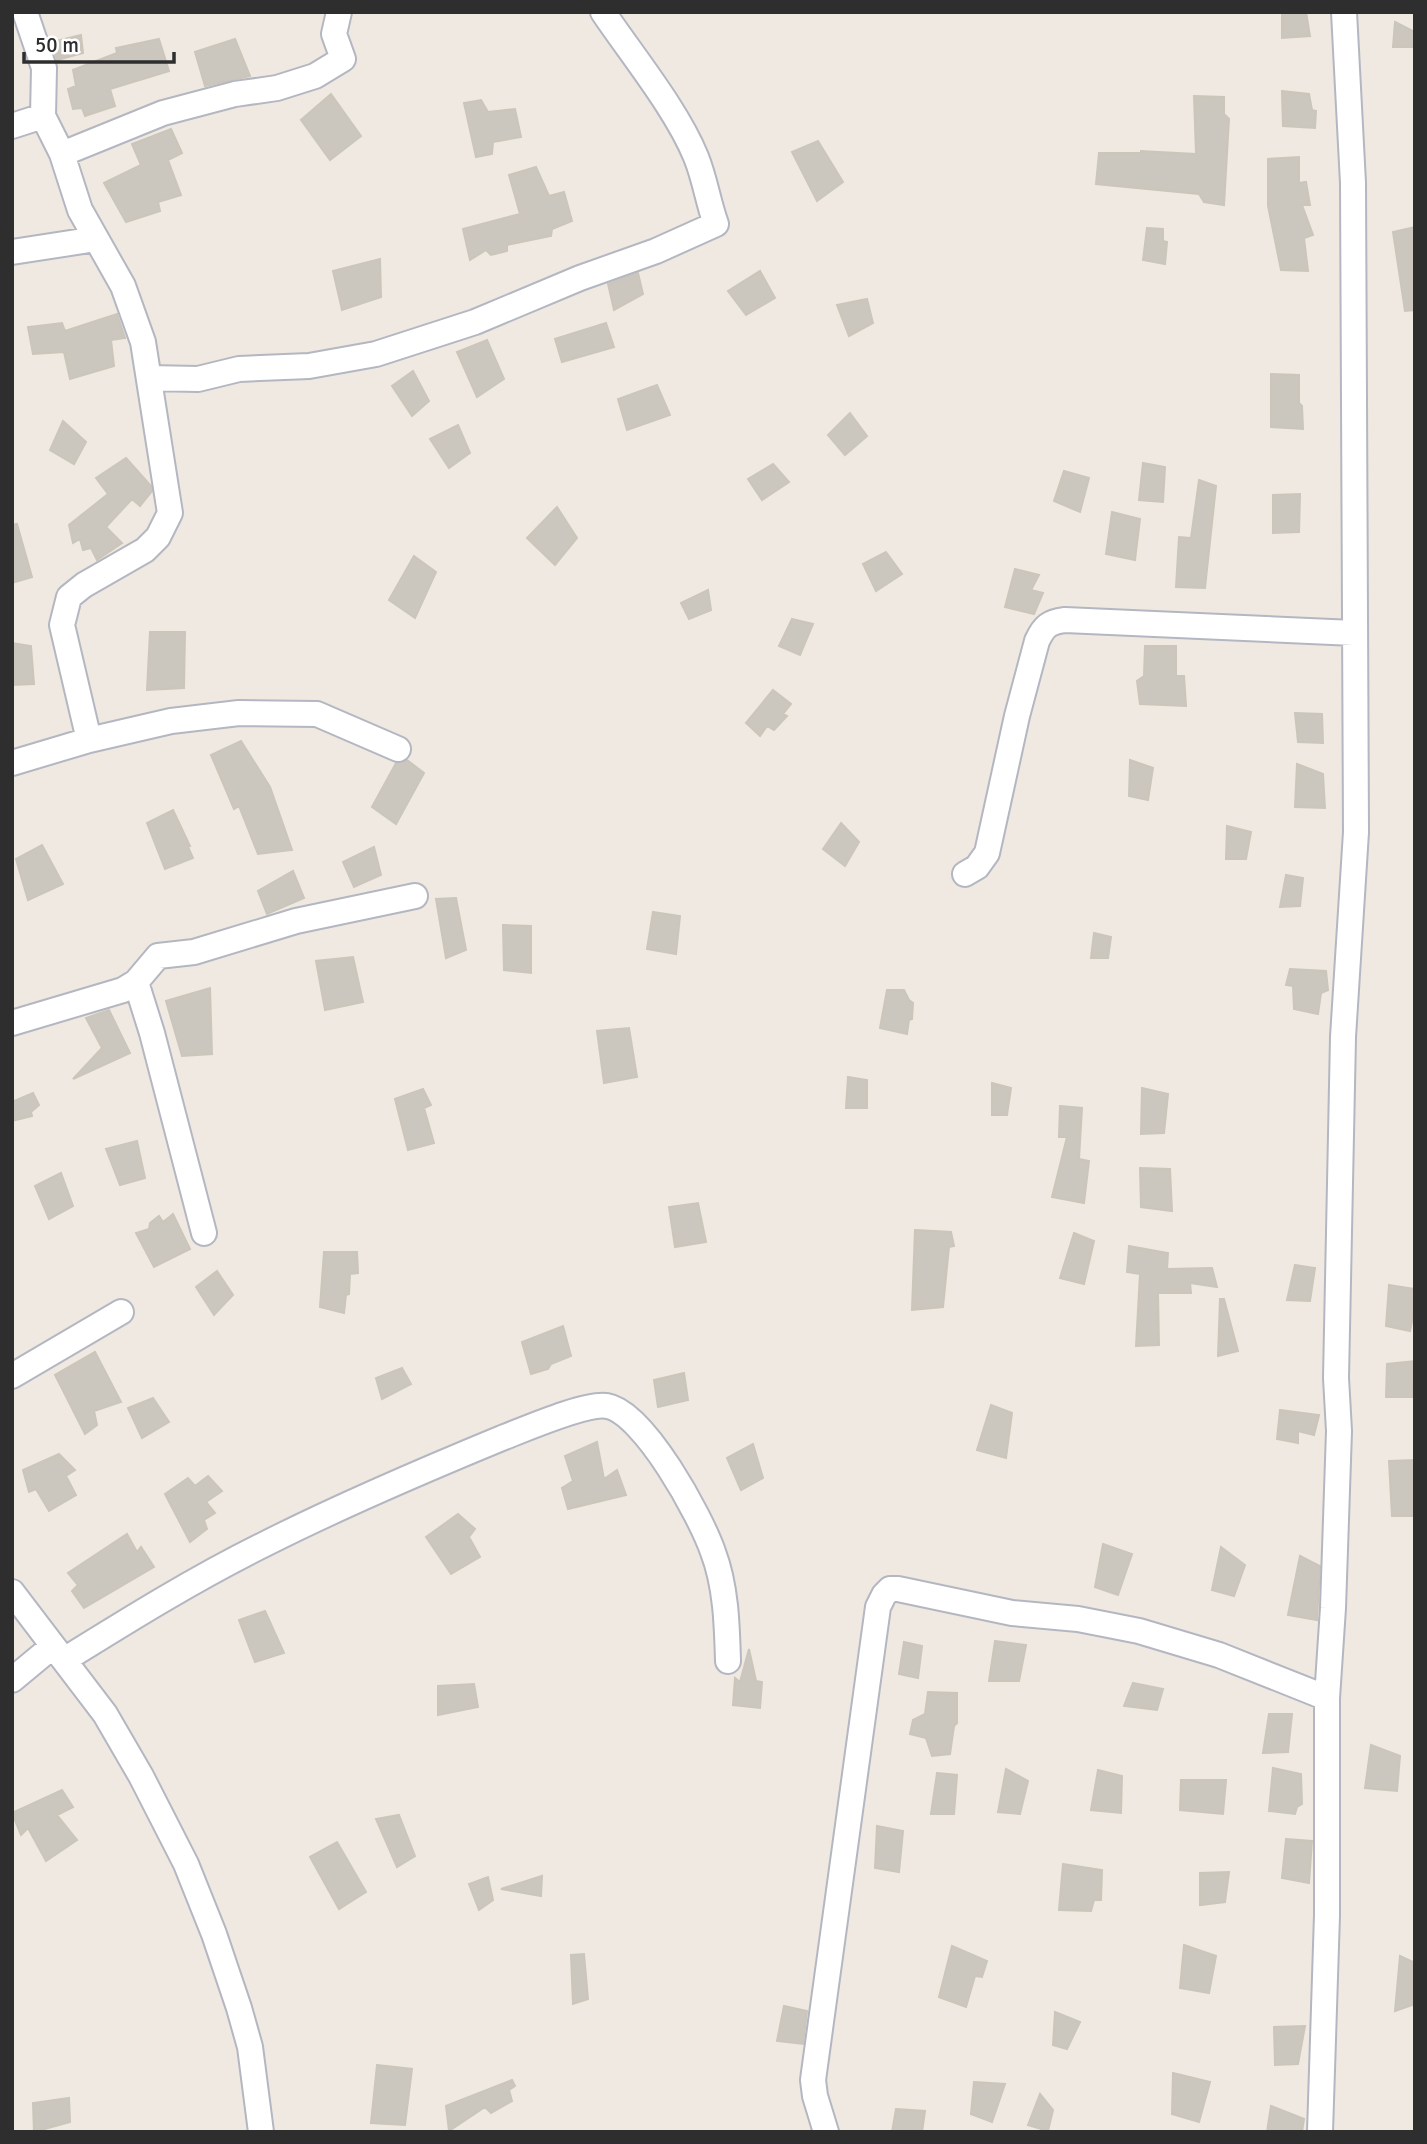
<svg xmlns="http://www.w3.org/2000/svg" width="1427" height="2144" font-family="Signika,sans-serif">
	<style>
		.building { fill: #cbc7bf; stroke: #cbc5ba; stroke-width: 2 }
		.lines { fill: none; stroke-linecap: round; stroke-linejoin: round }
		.minor-casing { stroke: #b4b7c1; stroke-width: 28 }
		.minor { stroke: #fff; stroke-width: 24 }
	</style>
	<rect width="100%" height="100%" fill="#efe9e1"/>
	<path class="building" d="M1282 12H1306L1310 36 1282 38Z
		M1395 22 1415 32V47H1393Z
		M81 35 83 53 57 60 52 42Z
		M159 39 169 71 110 89 115 106 85 116 82 108 73 109 68 89 76 86 73 70 117 53 116 48Z
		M235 39 250 76 205 86 195 52Z
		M1282 91 1309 94 1312 110 1316 111 1315 128 1283 126Z
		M331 94 361 136 330 160 301 120Z
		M1194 96 1224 97V114L1229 119 1224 205 1204 202 1199 194 1096 184 1099 153H1141V151L1196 154Z
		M481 100 488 112 515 109 521 137 493 142 492 154 476 157 464 103Z
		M171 129 182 153 168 160 181 195 158 202 160 211 126 222 104 183 141 165 132 144Z
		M818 141 843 182 817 201 792 152Z
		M1299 157V183L1306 182 1310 205H1302L1313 235 1304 238 1308 271 1281 270 1268 206V159Z
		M536 167 549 196 564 192 572 221 552 229 551 236 507 245V251L491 255 486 250 470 260 463 229 520 214 509 175Z
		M1415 227V310L1405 311 1393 232Z
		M1147 228 1163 229V241L1167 242 1165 264 1143 260Z
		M380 259 381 297 342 310 333 271Z
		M760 271 775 298 746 315 728 291Z
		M638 273 643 294 614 310 608 284Z
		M867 299 873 323 849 336 837 305Z
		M117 314 125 338 111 340 114 366 70 379 64 352 33 354 28 327 62 323 65 331Z
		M606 323 614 347 562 362 555 339Z
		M487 340 504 379 477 397 457 352Z
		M413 371 429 401 412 416 392 386Z
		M1271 374 1299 375V403L1302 406 1303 429 1271 427Z
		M657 385 670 415 627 430 618 399Z
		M850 413 867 436 845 455 828 435Z
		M63 421 86 442 74 464 50 450Z
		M458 425 470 453 449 468 430 439Z
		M126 458 151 486 152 491 140 506 132 499 106 527 122 543 97 560 91 548 83 550 80 539 73 543 69 525 108 494 96 478Z
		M1143 463 1165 467 1163 502 1139 500Z
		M773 464 789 482 762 500 748 479Z
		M1064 471 1089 478 1080 512 1054 501Z
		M1199 480 1216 486 1205 588 1176 587 1179 537 1191 538Z
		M1300 494 1299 532 1273 533V495Z
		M557 507 577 538 555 565 527 538Z
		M1112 512 1140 519 1135 560 1106 554Z
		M17 524 32 577 12 583V525Z
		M886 552 902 574 876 591 863 564Z
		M414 556 436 572 415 618 389 600Z
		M1015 569 1039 575 1031 590 1043 593 1034 614 1005 607Z
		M708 590 711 610 689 619 681 603Z
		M792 619 813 624 800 655 779 646Z
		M150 632H185L184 688 147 690Z
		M12 643 31 646 34 684 12 685Z
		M1145 646H1176V676H1184L1186 706 1140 704 1137 681 1144 676Z
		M773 690 791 704 783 714 787 716 774 730 767 726 760 736 746 723Z
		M1295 713 1322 714 1323 743 1298 742Z
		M241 741 270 787 292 850 258 854 239 806 234 809 211 755Z
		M407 760 424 773 396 824 372 807 396 763Z
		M1130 760 1153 768 1148 800 1129 796Z
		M1297 764 1323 774 1325 808 1295 807Z
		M173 810 190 846 188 847 193 858 165 869 147 823Z
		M841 823 859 842 845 866 823 849Z
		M1227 826 1251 832 1246 859H1226Z
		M42 845 63 884 28 900 16 859Z
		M374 847 381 875 354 887 343 862Z
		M293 871 304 898 267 914 258 891Z
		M1286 875 1303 878 1300 906 1280 907Z
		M456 898 466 950 446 958 436 899Z
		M653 912 680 916 676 954 647 949Z
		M503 925 531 926V973L504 970Z
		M1094 933 1111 937 1108 958H1091Z
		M353 957 363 1002 325 1010 316 961Z
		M1290 969 1326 971 1328 990 1321 993 1318 1014 1294 1009 1293 986 1286 985Z
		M210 988 212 1054 182 1056 166 1001Z
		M887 990H904L909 1000 913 1003 912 1019 909 1020 907 1034 880 1028Z
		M109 1010 130 1053 73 1079 102 1048 86 1018Z
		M629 1028 637 1077 604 1083 597 1031Z
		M848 1077 867 1080V1108H846Z
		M992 1083 1011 1088 1007 1115H992Z
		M1142 1088 1168 1094 1164 1133 1141 1134Z
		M423 1089 431 1105 424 1108 434 1143 408 1150 395 1099Z
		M33 1093 39 1105 31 1112 32 1116 12 1121V1102Z
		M1060 1106 1082 1108 1079 1159 1089 1161 1084 1203 1052 1197 1067 1137H1059Z
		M137 1141 145 1178 120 1185 106 1149Z
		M1140 1168 1170 1169 1172 1211 1141 1207Z
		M61 1173 73 1206 49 1219 35 1186Z
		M698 1203 706 1242 675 1247 669 1207Z
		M173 1214 190 1249 154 1267 136 1233 149 1229 150 1223 159 1216 163 1222Z
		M915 1230 951 1232 954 1246 949 1247 943 1307 912 1310Z
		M1074 1233 1094 1241 1084 1284 1060 1278Z
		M1129 1246 1168 1253 1167 1269 1212 1268 1217 1287 1190 1283 1191 1293H1158L1159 1345 1136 1346 1140 1274 1127 1272Z
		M324 1252H357L358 1273 350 1274 349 1294 346 1295 344 1313 320 1307Z
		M1295 1265 1315 1268 1310 1301 1287 1300Z
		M217 1271 233 1295 214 1315 196 1287Z
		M1389 1285 1415 1289V1307L1410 1331 1386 1326Z
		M1220 1299H1224L1238 1351 1218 1356Z
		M563 1326 571 1356 551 1364 548 1369 531 1374 522 1342Z
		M95 1352 121 1402 94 1411 97 1425 85 1434 55 1375Z
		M1415 1361 1413 1397H1386L1387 1364Z
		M402 1368 411 1384 382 1399 376 1378Z
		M684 1373 688 1400 658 1407 654 1380Z
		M153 1398 169 1422 142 1438 128 1408Z
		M991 1405 1012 1413 1006 1458 977 1450Z
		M1280 1410 1319 1415 1314 1435 1298 1431V1443L1277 1439Z
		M597 1442 604 1479 617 1470 626 1495 568 1509 562 1488 573 1481 565 1456Z
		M753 1444 763 1478 741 1490 727 1458Z
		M59 1454 75 1470 66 1476 76 1495 49 1511 36 1489 29 1492 23 1470Z
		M1415 1460V1516H1392L1389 1461Z
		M208 1476 222 1491 206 1502 215 1513 204 1520 207 1529 190 1542 165 1494 188 1478 195 1486Z
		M458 1514 475 1529 469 1537 480 1557 451 1574 426 1537Z
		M127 1534 137 1552 141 1547 154 1567 84 1608 72 1591 78 1585 68 1573Z
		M1103 1544 1132 1554 1118 1595 1095 1587Z
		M1221 1547 1245 1565 1234 1596 1212 1590Z
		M1300 1556 1320 1566 1317 1620 1288 1615Z
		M265 1611 284 1653 255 1662 239 1620Z
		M995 1641 1026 1645 1019 1681H989Z
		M904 1642 922 1646 918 1678 899 1674Z
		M749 1649 756 1681 762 1682 760 1708 733 1705 735 1678 740 1682Z
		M1133 1683 1163 1689 1157 1710 1124 1706Z
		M474 1684 478 1707 438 1715V1686Z
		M928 1692 957 1693V1723L954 1726 950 1754 932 1756 926 1738 910 1734 913 1720 925 1714Z
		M1269 1714H1292L1288 1752 1263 1753Z
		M1371 1745 1400 1756 1397 1791 1365 1788Z
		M1273 1768 1301 1774 1302 1804 1297 1807 1295 1814 1269 1811Z
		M1006 1769 1028 1781 1020 1814 998 1812Z
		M1098 1770 1122 1776 1121 1813 1091 1810Z
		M937 1773 957 1775 954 1814H931Z
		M1181 1780H1226L1223 1814 1180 1810Z
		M62 1790 73 1807 57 1815 77 1840 46 1861 28 1828 21 1835 12 1813Z
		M399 1815 415 1856 397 1867 376 1819Z
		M877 1826 903 1831 899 1872 875 1868Z
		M1286 1839 1312 1841 1309 1883 1282 1878Z
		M337 1842 366 1892 339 1909 310 1857Z
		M1063 1864 1102 1870 1101 1900H1094L1091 1911 1059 1910Z
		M1229 1872 1225 1902 1200 1905V1873Z
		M542 1876 541 1896 501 1889Z
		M488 1877 493 1900 479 1910 469 1884Z
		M1184 1945 1216 1956 1209 1993 1180 1988Z
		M952 1946 987 1961 982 1977 975 1976 966 2007 939 1997Z
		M584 1954 588 1999 573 2004 571 1955Z
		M1400 1956 1415 1963V2004L1395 2011Z
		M784 2006 807 2011 803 2044 777 2041Z
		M1055 2012 1080 2022 1067 2049 1053 2045Z
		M1305 2026 1298 2064 1275 2065 1274 2027Z
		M377 2065 412 2069 405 2125 371 2123Z
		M1173 2073 1210 2082 1199 2122 1172 2114Z
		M512 2080 515 2086 509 2090 512 2101 491 2113 485 2107 449 2131 446 2106Z
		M974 2082 1005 2084 992 2122 971 2114Z
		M1040 2094 1053 2110 1048 2131 1028 2125Z
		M69 2098 70 2122 34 2132 33 2103Z
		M1271 2106 1304 2119 1302 2132H1267Z
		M896 2109 925 2111 922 2132H892Z"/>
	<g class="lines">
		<defs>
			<path id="minor" d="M25 12 44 68 43 116 62 154 80 210 123 286 143 342 170 513 158 537 145 550 84 585 69 597 62 625 89 740
				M12 126 43 116
				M62 154 163 113 235 94 277 88 315 76 343 59 334 34 339 12
				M12 252 96 239
				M149 378 198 379 239 369 309 366 376 354 475 322 580 278 656 251 716 224C708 202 705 179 696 157 677 110 632 55 603 12
				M12 763 89 740 171 721 239 713 317 714 398 749
				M965 874 977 867 987 853 1017 716 1037 641C1044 626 1049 622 1065 620L1354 633
				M136 982 158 956 194 952 296 921 415 896
				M12 1023 123 990 136 982 152 1033 204 1233
				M12 1376 121 1312
				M12 1592 105 1714 141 1776 186 1864 214 1934 239 2008 250 2047 261 2132
				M64 1660C130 1619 196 1578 265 1544 342 1505 422 1471 502 1438 523 1430 587 1402 607 1406 644 1412 701 1517 713 1552 726 1586 727 1625 728 1661
				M12 1680 53 1646
				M826 2132 815 2096 813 2080C834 1922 855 1764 878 1607L884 1595 890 1589H898L1012 1613 1078 1619 1139 1631 1219 1655 1327 1698
				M1320 2132 1327 1915V1698L1333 1608 1339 1431 1336 1378 1343 1037 1356 832 1353 183 1344 12"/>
		</defs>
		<use href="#minor" class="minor-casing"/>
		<use href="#minor" class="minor"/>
	</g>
	<rect width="1427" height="2144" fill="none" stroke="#2e2e2e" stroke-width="28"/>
	<path d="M24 52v10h150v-10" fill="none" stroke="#2e2e2e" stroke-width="3.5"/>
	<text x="35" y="52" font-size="21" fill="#2e2e2e" stroke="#ffffff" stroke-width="5" paint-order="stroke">50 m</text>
</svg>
